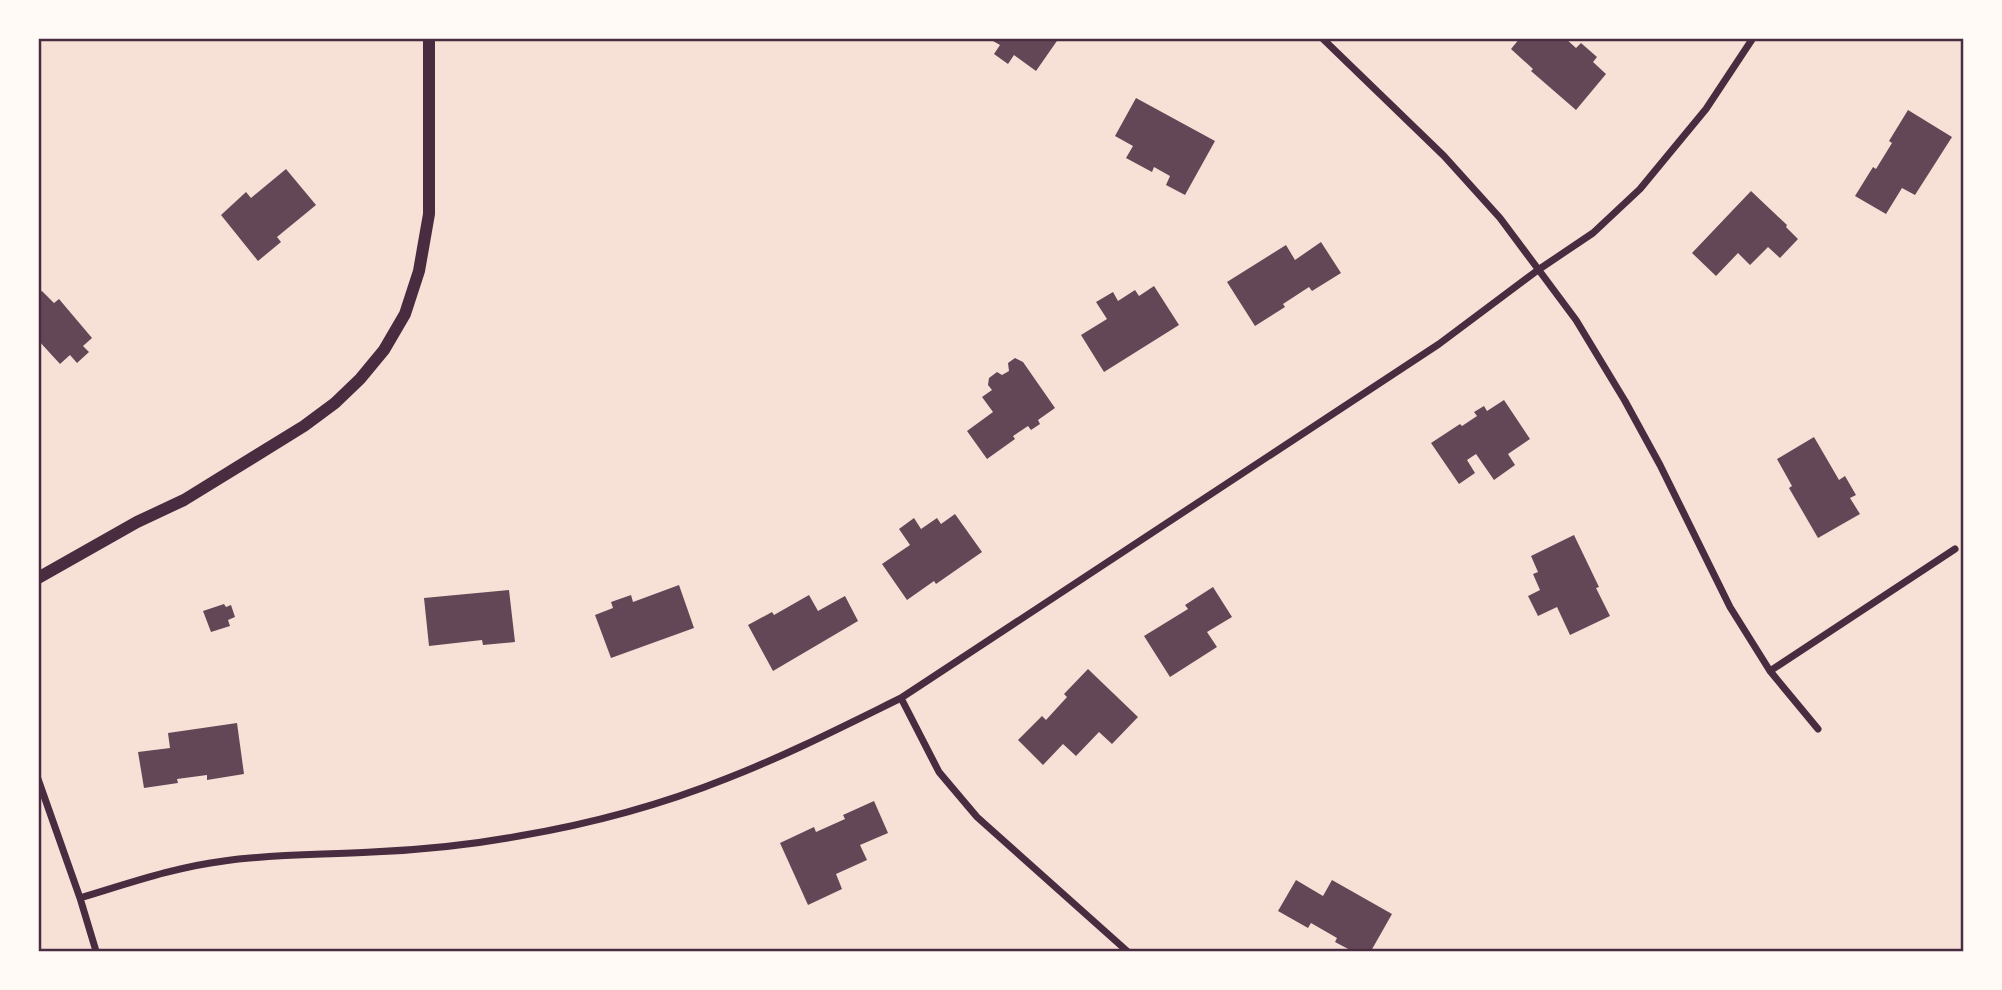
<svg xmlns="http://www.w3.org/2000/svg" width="2002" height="990" font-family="'Source Sans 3',sans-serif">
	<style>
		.building { fill: #644757 }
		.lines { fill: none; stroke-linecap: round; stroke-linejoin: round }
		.minor { stroke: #4a2c40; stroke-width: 7 }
		.tertiary { stroke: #4a2c40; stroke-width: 12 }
		.neatline { fill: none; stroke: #4a2c40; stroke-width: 2.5 }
	</style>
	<rect width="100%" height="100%" fill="#f7e1d7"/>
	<path class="building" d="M995 38H1059L1036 71 1014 55 1008 64 994 54 1000 45 993 41Z
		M1520 38H1565L1576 48 1581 43 1597 57 1593 62 1606 74 1576 110 1531 71 1533 69 1511 49Z
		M1136 98 1215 141 1185 195 1166 185 1170 176 1154 167 1152 172 1126 158 1133 146 1115 136Z
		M1908 110 1952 137 1915 195 1902 188 1886 214 1855 196 1873 167 1876 169 1892 143 1889 141Z
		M286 169 316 205 277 237 281 242 258 261 221 215 246 192 251 198Z
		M1751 191 1787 225 1786 227 1798 239 1780 258 1768 247 1750 265 1738 253 1716 276 1692 253Z
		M1321 242 1341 273 1312 291 1309 287 1283 304 1285 307 1255 326 1227 282 1286 245 1295 260Z
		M1154 286 1179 325 1104 372 1081 335 1107 319 1096 302 1113 292 1118 301 1135 290 1139 296Z
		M42 291 54 303 59 299 92 338 83 346 89 352 77 363 70 355 60 364 38 340V317L41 315 38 312V294Z
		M1015 358 1023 362 1055 408 1038 420 1040 424 1031 430 1028 426 1013 436 1015 439 987 459 967 431 993 412 982 397 992 390 988 385 989 378 997 372 1002 375 1009 371 1008 363Z
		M1504 400 1530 439 1508 454 1515 465 1494 480 1476 454 1467 460 1475 473 1459 484 1431 443 1460 424 1462 426 1477 416 1474 412 1484 406 1487 411Z
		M1814 437 1839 480 1845 476 1856 495 1850 498 1860 514 1818 538 1789 488 1792 486 1777 459Z
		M955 514 982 552 936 584 934 581 907 600 882 564 910 545 899 529 914 518 921 529 937 518 941 524Z
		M1574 535 1599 587 1596 588 1610 616 1570 635 1557 607 1538 616 1528 596 1540 590 1533 574 1538 572 1531 556Z
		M679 585 694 628 611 658 595 615 613 608 611 602 631 595 633 602Z
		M1213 587 1232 617 1207 632 1217 647 1170 677 1144 636 1188 609 1185 605Z
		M509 590 515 642 483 645 482 640 429 646 424 598Z
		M809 595 818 611 845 596 858 621 773 671 748 625 772 612 774 615Z
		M224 604 226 607 231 605 235 617 228 620 230 626 211 632 203 611Z
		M1088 669 1138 717 1112 744 1099 732 1076 756 1063 744 1043 765 1018 740 1042 716 1046 720 1067 697 1064 694Z
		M237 723 244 774 207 780V775L177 779 178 783 144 788 138 752 170 748 168 733Z
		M874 801 888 833 860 845 867 860 836 874 842 889 808 905 780 843 814 827 816 832 845 819 843 815Z
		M1296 880 1323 896 1332 880 1392 914 1371 951H1352L1335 942 1337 938 1311 923 1308 928 1278 911Z"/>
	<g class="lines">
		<path class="minor" d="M1322 38 1444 156 1500 218 1576 320 1625 401 1660 465 1730 607 1770 671 1818 729
			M1770 671 1955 549
			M901 698 939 772 977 817 1127 951
			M38 779 80 898 96 951
			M80 898C127 884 175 867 224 861 273 854 322 855 372 852 421 850 471 845 519 836 590 824 661 805 728 778 787 755 844 726 901 698L1439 344 1538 270 1593 233 1640 189 1706 109 1753 38"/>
		<path class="tertiary" d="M38 578 137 522 184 500 304 426 335 403 360 379 384 350 405 314 419 271 429 214V38"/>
	</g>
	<rect width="2002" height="990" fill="none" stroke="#fffaf5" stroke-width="80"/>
	<rect x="40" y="40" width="1922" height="910" class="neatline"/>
</svg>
